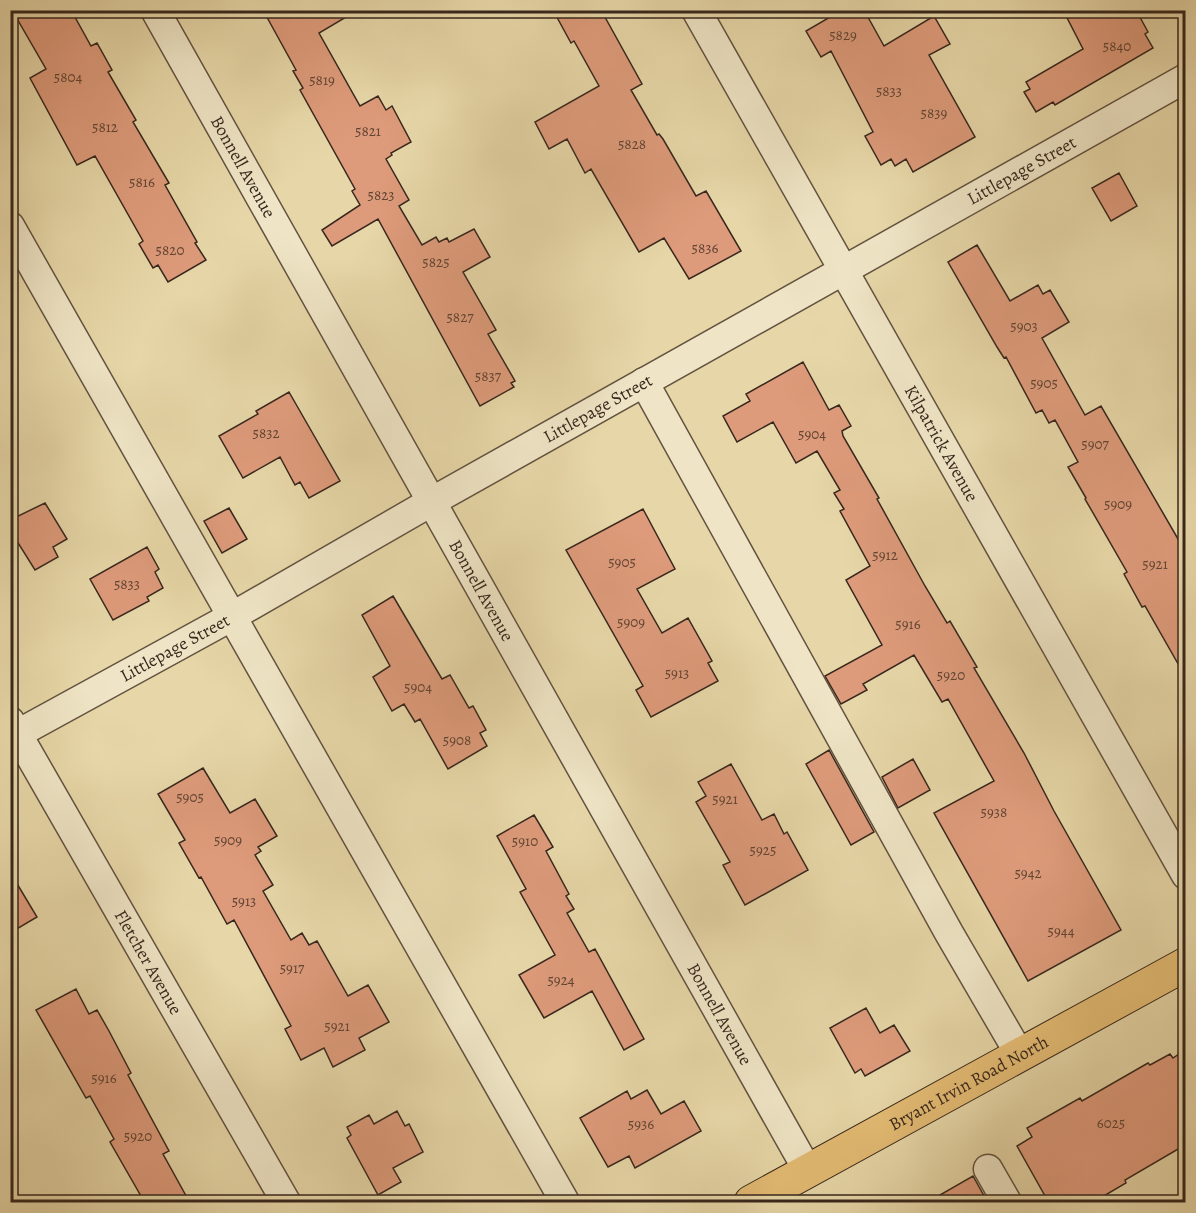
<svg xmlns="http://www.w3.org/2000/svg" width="1196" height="1213" font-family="Alegreya,serif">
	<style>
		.building { fill: #de9b7b; stroke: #37271d; stroke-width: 1.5 }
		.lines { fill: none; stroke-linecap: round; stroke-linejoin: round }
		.minor-casing { stroke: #635340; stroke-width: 31 }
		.major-casing { stroke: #37271d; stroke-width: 35 }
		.minor { stroke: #efe5c6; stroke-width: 28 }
		.major { stroke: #e4bc74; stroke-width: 33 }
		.labels { text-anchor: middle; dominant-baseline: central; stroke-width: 4.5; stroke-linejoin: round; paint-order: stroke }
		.number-label { font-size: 15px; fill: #614434 }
		.street-label { font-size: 18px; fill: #37271d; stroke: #efe5c6 }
	</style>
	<rect width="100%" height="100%" fill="#e7d7a8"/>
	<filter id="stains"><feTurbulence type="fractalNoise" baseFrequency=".00333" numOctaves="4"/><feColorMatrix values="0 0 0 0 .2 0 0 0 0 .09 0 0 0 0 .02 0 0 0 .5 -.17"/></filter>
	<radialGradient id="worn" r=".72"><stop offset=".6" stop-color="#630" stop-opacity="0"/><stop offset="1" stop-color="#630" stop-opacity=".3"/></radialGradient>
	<path class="building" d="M12 10H71L91 46 97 43 112 70 108 72 136 120 133 122 169 183 165 185 197 242 195 243 206 260 168 282 158 265 153 268 139 244 143 241 95 156 77 165 30 78 46 69Z
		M263 10H358L319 33 360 106 378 96 386 110 392 106 411 142 391 153 392 155 386 159 409 200 399 206 422 245 436 237 439 242 447 238 449 242 474 229 490 257 463 272 496 330 488 334 515 381 511 383 514 387 480 406 378 219 332 246 322 230 360 205 352 191 355 189 300 90 303 88 293 71 296 70Z
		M553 10H601L642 84 631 90 657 135 659 134 663 139 696 196 706 191 741 251 689 279 664 238 639 252 591 169 585 173 567 139 549 149 535 122 599 86 574 41 571 43Z
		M842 10H864L884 46 934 16 950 44 929 55 975 137 913 172 906 159 895 166 891 159 881 165 865 136 873 132 831 51 821 57 806 31Z
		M1063 10H1136L1148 32 1145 34 1153 48 1055 105 1053 102 1036 112 1024 92 1030 89 1026 82 1083 49Z
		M1119 173 1137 206 1111 221 1092 188Z
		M977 245 1010 301 1038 285 1043 294 1050 290 1069 322 1042 338 1085 415 1101 406 1185 551V676L1145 606 1142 607 1124 574 1127 572 1085 499 1086 498 1068 467 1078 462 1055 420 1049 423 1042 410 1036 413 1006 357 1004 358 997 347 948 262Z
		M803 362 829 410 839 405 851 426 842 431 843 436 879 498 877 499 925 586 947 623 950 621 977 667 974 668 1024 753 1054 811 1121 930 1028 981 934 813 994 781 948 699 942 702 914 655 863 684 867 690 841 704 825 676 882 645 846 580 870 566 840 511 844 509 834 493 840 490 817 451 796 463 773 422 737 442 723 416 750 401 746 394Z
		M289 392 340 481 309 498 300 482 295 485 280 457 243 478 219 436 258 414 256 411Z
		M45 503 67 539 53 547 58 557 35 570 10 530V520Z
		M229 508 247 539 222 553 204 521Z
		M643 509 675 569 637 589 662 633 688 618 712 661 708 663 718 681 651 717 636 690 643 686 566 550Z
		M147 547 159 569 155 572 163 588 147 597 149 601 113 620 90 579Z
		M393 596 442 679 450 675 469 708 473 706 486 730 480 733 487 746 448 769 420 719 415 722 404 704 392 711 373 677 390 666 362 615Z
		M829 750 874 832 851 845 806 764Z
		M913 759 930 790 898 808 882 777Z
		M731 764 762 820 774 814 784 834 787 832 808 870 745 905 723 865 730 862 696 802 706 796 698 782Z
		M203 768 230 813 255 799 277 836 258 847 261 851 255 855 273 885 263 891 291 940 302 933 309 945 317 941 348 996 368 985 389 1022 359 1038 365 1050 333 1067 324 1048 301 1060 285 1029 291 1026 234 920 227 924 201 877 199 878 179 843 185 840 158 794Z
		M534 815 553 847 546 851 569 894 566 896 574 909 567 913 589 952 595 949 644 1039 624 1050 592 991 544 1018 519 975 555 955 520 892 526 889 497 836Z
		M10 872 37 917 10 933Z
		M76 989 89 1014 97 1010 109 1031 131 1073 128 1075 169 1151 163 1154 190 1203H145L110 1142 114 1139 90 1096 86 1098 36 1010Z
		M866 1008 880 1033 894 1025 910 1051 865 1076 861 1069 855 1073 830 1028Z
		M1185 1050V1145L1125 1180 1126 1183 1092 1203H1049L1017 1146 1032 1137 1027 1128 1080 1098 1082 1101 1148 1063 1150 1065 1170 1054 1173 1058Z
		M647 1090 661 1114 684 1101 701 1131 635 1168 629 1156 608 1167 580 1118 627 1091 631 1099Z
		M397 1111 405 1126 409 1124 423 1152 393 1168 401 1182 378 1195 347 1138 351 1135 347 1127 369 1115 374 1124Z
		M973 1176 988 1203H926Z"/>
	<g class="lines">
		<defs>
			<g id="minor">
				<path id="s1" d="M155 10 808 1171"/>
				<path id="s2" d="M696 10 1186 875"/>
				<path d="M10 226 565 1202"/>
				<path d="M644 382 949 933 1020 1055"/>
				<path id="s3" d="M10 721 286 1202"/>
				<path id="s4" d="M10 738 231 617 431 502 1186 78"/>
				<path d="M988 1169 1007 1202"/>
			</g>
			<g id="major">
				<path id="s5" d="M751 1202 1186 964"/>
			</g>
		</defs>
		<use href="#minor" class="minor-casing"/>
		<use href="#major" class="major-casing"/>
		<use href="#minor" class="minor"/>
		<use href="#major" class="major"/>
	</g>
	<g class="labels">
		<g class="number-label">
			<text x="843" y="35">5829</text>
			<text x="1117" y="46">5840</text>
			<text x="68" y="77">5804</text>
			<text x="322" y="80">5819</text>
			<text x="889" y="91">5833</text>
			<text x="934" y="113">5839</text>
			<text x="105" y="127">5812</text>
			<text x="368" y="131">5821</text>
			<text x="632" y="144">5828</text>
			<text x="142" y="182">5816</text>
			<text x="381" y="195">5823</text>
			<text x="705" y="248">5836</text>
			<text x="170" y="250">5820</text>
			<text x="436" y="262">5825</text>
			<text x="460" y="317">5827</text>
			<text x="1024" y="326">5903</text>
			<text x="488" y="376">5837</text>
			<text x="1044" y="383">5905</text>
			<text x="266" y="433">5832</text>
			<text x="812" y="434">5904</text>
			<text x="1095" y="444">5907</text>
			<text x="1118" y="504">5909</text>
			<text x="885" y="555">5912</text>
			<text x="622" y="562">5905</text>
			<text x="1155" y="564">5921</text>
			<text x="127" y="584">5833</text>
			<text x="631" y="622">5909</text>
			<text x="908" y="624">5916</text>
			<text x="677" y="673">5913</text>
			<text x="951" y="675">5920</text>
			<text x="418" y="687">5904</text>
			<text x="457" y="740">5908</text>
			<text x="190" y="797">5905</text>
			<text x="725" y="799">5921</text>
			<text x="994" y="812">5938</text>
			<text x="228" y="840">5909</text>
			<text x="525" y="841">5910</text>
			<text x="763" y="850">5925</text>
			<text x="1028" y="873">5942</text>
			<text x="244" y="901">5913</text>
			<text x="1061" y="931">5944</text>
			<text x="292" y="968">5917</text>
			<text x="561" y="980">5924</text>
			<text x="337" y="1026">5921</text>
			<text x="104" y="1078">5916</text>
			<text x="1111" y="1123">6025</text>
			<text x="641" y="1124">5936</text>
			<text x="138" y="1136">5920</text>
		</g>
		<g class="street-label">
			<text stroke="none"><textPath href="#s1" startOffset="180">Bonnell Avenue</textPath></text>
			<text stroke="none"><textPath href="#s4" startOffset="1160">Littlepage Street</textPath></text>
			<text stroke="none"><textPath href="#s4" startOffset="674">Littlepage Street</textPath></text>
			<text stroke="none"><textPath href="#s2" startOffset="498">Kilpatrick Avenue</textPath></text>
			<text stroke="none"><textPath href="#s1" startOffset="666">Bonnell Avenue</textPath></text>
			<text stroke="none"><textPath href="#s4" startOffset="188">Littlepage Street</textPath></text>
			<text stroke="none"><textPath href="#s3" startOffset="278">Fletcher Avenue</textPath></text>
			<text stroke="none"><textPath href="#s1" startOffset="1152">Bonnell Avenue</textPath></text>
			<text stroke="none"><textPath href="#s5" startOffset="248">Bryant Irvin Road North</textPath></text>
		</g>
	</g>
	<rect width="1196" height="1213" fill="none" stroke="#e7d7a8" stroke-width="36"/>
	<rect x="12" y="12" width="1172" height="1189" fill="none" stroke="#37271d" stroke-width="3"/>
	<rect x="18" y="18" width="1160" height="1177" fill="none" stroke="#37271d" stroke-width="1.5"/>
	<rect width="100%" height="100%" filter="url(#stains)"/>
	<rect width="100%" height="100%" fill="url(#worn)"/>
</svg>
